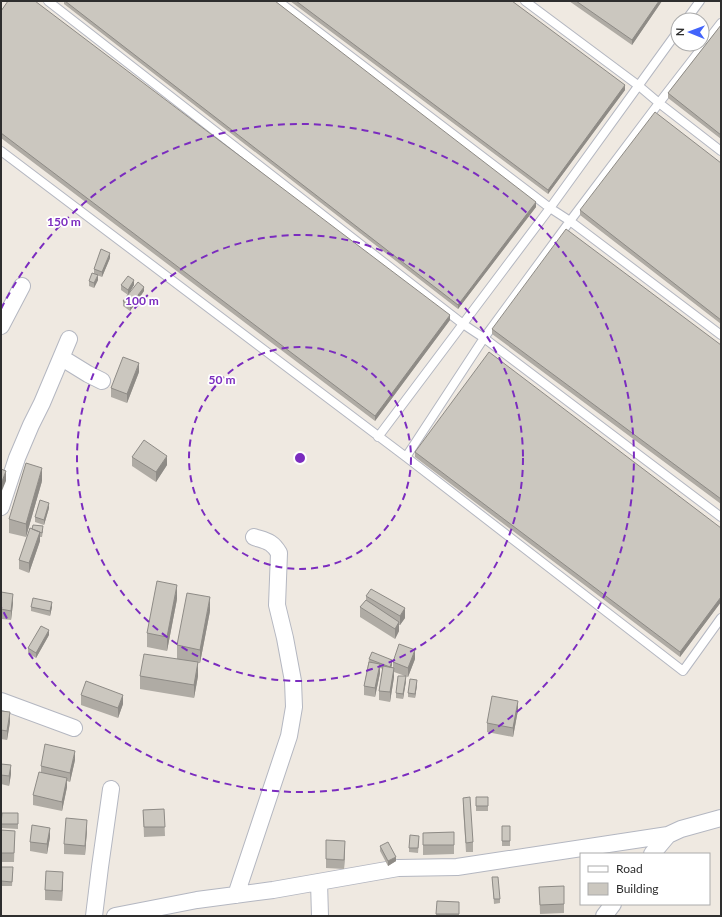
<svg xmlns="http://www.w3.org/2000/svg" width="722" height="917" font-family="Lato,sans-serif">
	<style>
		.lines { fill: none; stroke-linecap: round; stroke-linejoin: round }
		.lane-casing { stroke: #b4b7c1; stroke-width: 10 }
		.street-casing { stroke: #b4b7c1; stroke-width: 18 }
		.lane { stroke: #fff; stroke-width: 8 }
		.street { stroke: #fff; stroke-width: 16 }
		.wall { fill: #afaba4 }
		.shaded-wall { fill: #8e8b86 }
		.building { fill: #cbc7bf; stroke: #8e8b86 }
		.ring { fill: none; stroke: #7b2cbf; stroke-width: 2; stroke-dasharray: 7 5 }
		.centre { fill: #7b2cbf; stroke: #fff; stroke-width: 2 }
		.ring-label { font-size: 12px; text-anchor: middle; font-weight: bold; fill: #7b2cbf; stroke: #fff; stroke-width: 3.5; stroke-linejoin: round; paint-order: stroke }
	</style>
	<rect width="100%" height="100%" fill="#efe9e1"/>
	<g class="lines">
		<defs>
			<path id="lane" d="M48 1 463 324 484 338 721 517
				M278 1 550 208 570 221 721 335
				M525 1 639 86 659 103 721 151
				M686 20 700 1
				M1 151 406 457 683 671 721 618
				M378 437 550 208 678 31
				M406 457 484 338 570 221 659 103 721 23"/>
			<path id="street" d="M1 326 22 286
				M62 358 88 374 102 381
				M1 507 17 458 31 425 42 403 69 339
				M1 701 74 728
				M652 854 668 835
				M319 882 320 916
				M236 895 289 736 294 707 293 681 285 638 277 605 279 553C272 541 266 541 254 537
				M94 916 100 867 111 789
				M115 916 197 900 273 890 398 868 457 867 668 835 681 829 721 818
				M604 916 613 904"/>
		</defs>
		<use href="#lane" class="lane-casing"/>
		<use href="#street" class="street-casing"/>
		<use href="#lane" class="lane"/>
		<use href="#street" class="street"/>
	</g>
	<path class="wall" d="M64 1H275L536 207 458 309 64 4Z
		M290 1H512L625 90 548 194Z
		M569 1H662L632 45Z
		M1 11 450 320 375 421 1 138Z
		M721 25V139L668 98V93Z
		M721 163V324L580 215V210Z
		M110 258 102 277 94 274V269Z
		M98 280 94 288 89 286V281Z
		M121 285H134L128 295 121 290Z
		M144 291 130 311 123 306V301Z
		M492 329 721 345V504L492 334Z
		M139 372 127 403 111 397V388Z
		M415 452 721 528V602L680 657 415 457Z
		M132 457 167 465 156 482 132 466Z
		M42 481 26 537 9 533V519Z
		M49 508 44 525 35 522V517Z
		M32 529 43 531 42 537H40V541L29 573 19 569V560Z
		M1 592 13 603 11 620 2 619 1 631Z
		M366 596 405 618 400 625H399V631L395 639 360 617V607L366 600Z
		M177 599 167 651 147 647V633Z
		M31 607H52L50 616 31 611Z
		M210 611 200 663H198V676L194 698 140 689V676L177 659V645Z
		M49 635 36 658 28 653V648Z
		M369 659 392 665 391 667H393V662L415 659 408 677 394 672V677L390 702 379 700V691L383 669 380 668V673L375 697 364 695V686Z
		M406 681 403 699 396 698V693Z
		M417 685 415 698 408 697V693Z
		M81 695 123 704 118 718 81 705Z
		M518 710 513 737 487 732V723Z
		M1 711 10 722 7 740 1 739Z
		M75 760 70 782 67 781V787L62 811 33 805V795L41 772V766Z
		M1 764 11 774 9 786 1 784Z
		M476 797H488V811H476Z
		M463 798 473 842V852H466L463 807Z
		M164 809 165 836 144 837 143 810Z
		M2 813H18V829L1 828Z
		M502 826H510V846H502Z
		M1 830 15 831 14 862H1Z
		M87 830 85 855 64 854V844Z
		M454 832V854L423 855V833Z
		M50 837 47 854 30 851V842Z
		M419 841 418 853 409 852V848Z
		M380 846 396 861 388 866 380 851Z
		M345 850 344 869 326 868V859Z
		M1 867 13 872 12 886H1Z
		M492 877 500 899V903L494 904Z
		M63 881 62 901 45 900V890Z
		M539 887 564 904V913L540 914Z
		M459 902V916H436V914Z"/>
	<path class="shaded-wall" d="M659 1H662L632 45V40Z
		M625 85V90L548 194V190Z
		M536 202V207L458 309V305Z
		M110 253V258L102 277V272Z
		M98 275V280L94 288V283Z
		M134 280V285L128 295V290Z
		M144 287V291L130 311V306Z
		M450 315V320L375 421V416Z
		M139 363V372L127 403V394Z
		M167 456V465L156 482V472Z
		M42 468V481L26 537V524Z
		M6 471V481L1 493V484Z
		M49 503V508L44 525V520Z
		M40 532V541L29 573V563Z
		M177 585V599L167 651V637Z
		M13 594V603L11 620V611Z
		M210 597V611L200 663V650Z
		M721 597V602L680 657V652Z
		M52 602V607L50 616V611Z
		M405 608V618L400 625V616Z
		M399 622V631L395 639V629Z
		M49 630V635L36 658V653Z
		M415 650V659L408 677V668Z
		M392 660V665L390 672V667Z
		M198 662V676L194 698V685Z
		M380 664V673L375 697V688Z
		M394 668V677L390 702V692Z
		M406 676V681L403 699V694Z
		M417 680V685L415 698V694Z
		M123 695V704L118 718V708Z
		M518 701V710L513 737V728Z
		M10 712V722L7 740V731Z
		M75 751V760L70 782V773Z
		M11 765V774L9 786V776Z
		M67 778V787L62 811V802Z
		M87 820V830L85 855V846Z
		M50 828V837L47 854V844Z
		M345 841V850L344 869V860Z
		M396 857V861L388 866V861Z
		M63 872V881L62 901V891Z"/>
	<path class="building" d="M8 1H35L450 315 375 416 1 133V11Z
		M65 1H275L536 202 458 305Z
		M296 1H512L625 85 548 190Z
		M576 1H659L632 40Z
		M721 25V135L668 93Z
		M655 112 721 163V320L580 210Z
		M566 229 721 345V499L492 329Z
		M101 249 110 253 102 272 94 269Z
		M92 273 98 275 94 283 89 281Z
		M128 276 134 280 128 290 121 285Z
		M138 282 144 287 130 306 123 301Z
		M489 352 721 528V597L680 652 415 452Z
		M123 357 139 363 127 394 111 388Z
		M144 440 167 456 156 472 132 457Z
		M26 463 42 468 26 524 9 519Z
		M1 469 6 471 1 484Z
		M40 500 49 503 44 520 35 517Z
		M33 525 43 526 42 533 32 529Z
		M30 528 40 532 29 563 19 560Z
		M157 581 177 585 167 637 147 633Z
		M371 589 405 608 400 616 366 596Z
		M1 592 13 594 11 611 1 609Z
		M187 593 210 597 200 650 177 645Z
		M33 598 52 602 50 611 31 607Z
		M366 600 399 622 395 629 360 607Z
		M41 626 49 630 36 653 28 648Z
		M399 644 415 650 408 668 393 662Z
		M372 652 392 660 390 667 369 659Z
		M144 654 198 662 194 685 140 676Z
		M369 662 380 664 375 688 364 686Z
		M383 666 394 668 390 692 379 691Z
		M398 676H406L403 694 396 693Z
		M410 679 417 680 415 694 408 693Z
		M86 681 123 695 118 708 81 695Z
		M492 696 518 701 513 728 487 723Z
		M1 711 10 712 7 731 1 730Z
		M45 744 75 751 70 773 41 766Z
		M1 764 11 765 9 776 1 775Z
		M39 772 67 778 62 802 33 795Z
		M470 797 473 842 466 843 463 798Z
		M476 797H488V806H476Z
		M164 809 165 827H144L143 810Z
		M2 813H18V824H1Z
		M66 818 87 820 85 846 64 844Z
		M32 825 50 828 47 844 30 842Z
		M502 826H510V841H502Z
		M1 830 15 831 14 853H1Z
		M454 832V845H423V833Z
		M410 835 419 836 418 848H409Z
		M326 840 345 841 344 860 326 859Z
		M388 842 396 857 388 861 380 846Z
		M1 867H13L12 882 1 881Z
		M46 871 63 872 62 891 45 890Z
		M492 877H498L500 899H494Z
		M564 886V904L540 905 539 887Z
		M437 901 459 902V914H436Z"/>
	<g class="ring">
		<circle cx="300" cy="458" r="111"/>
		<circle cx="300" cy="458" r="223"/>
		<path d="M1 309A334 334 0 1 1 1 607"/>
	</g>
	<circle cx="300" cy="458" r="6" class="centre"/>
	<g class="ring-label">
		<text x="64" y="226">150 m</text>
		<text x="142" y="305">100 m</text>
		<text x="222" y="384">50 m</text>
	</g>
	<rect width="722" height="917" fill="none" stroke="#2e2e2e" stroke-width="4"/>
	<rect x="580" y="853" width="130" height="52" fill="#ffffff" stroke="#ababab"/>
	<rect x="588" y="866" width="20" height="6" fill="#ffffff" stroke="#ababab"/>
	<text x="616" y="873" font-size="12" fill="#2e2e2e">Road</text>
	<rect x="588" y="883" width="20" height="12" fill="#cbc7bf" stroke="#ababab"/>
	<text x="616" y="893" font-size="12" fill="#2e2e2e">Building</text>
	<g transform="translate(690 32) rotate(271)"><circle r="19" fill="#ffffff" stroke="#ababab"/>
	<path d="M0-3L7 15L0 10L-7 15Z" fill="#4264fb"/>
	<text y="-6" font-size="11" font-weight="bold" text-anchor="middle" fill="#2e2e2e">N</text>
	</g>
</svg>
